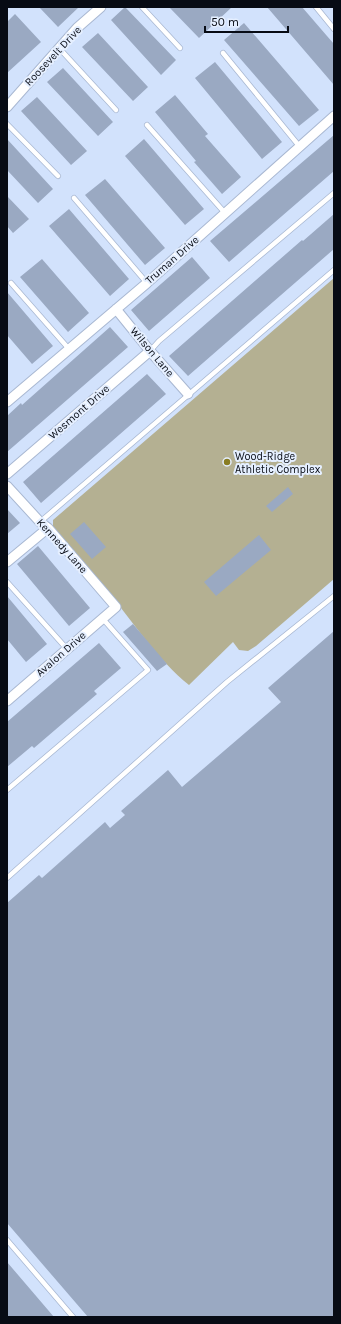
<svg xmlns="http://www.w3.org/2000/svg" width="341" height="1324" font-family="Karla,sans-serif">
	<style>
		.green { fill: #b4b092 }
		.building { fill: #9aa9c2 }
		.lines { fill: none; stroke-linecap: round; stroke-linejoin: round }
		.service-casing { stroke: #a9b8d2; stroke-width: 6 }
		.minor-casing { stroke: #a9b8d2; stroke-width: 11 }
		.service { stroke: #fff; stroke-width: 4.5 }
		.minor { stroke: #fff; stroke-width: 9 }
		.poi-dot { fill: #897d23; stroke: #e5efff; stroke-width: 1.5 }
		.labels { text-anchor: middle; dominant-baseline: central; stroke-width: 4; stroke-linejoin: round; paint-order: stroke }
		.street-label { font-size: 11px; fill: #070b14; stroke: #e5efff }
		.poi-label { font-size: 11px; fill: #070b14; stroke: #e5efff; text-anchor: start }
	</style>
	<rect width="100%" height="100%" fill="#d2e2fc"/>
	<path class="green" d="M334 278V579L256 646 248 651 239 650 233 642 189 685C158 660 135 625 110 594 92 572 73 551 54 529L53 526V520Z"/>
	<path class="building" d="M39 7H79L58 27Z
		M125 7 176 60 161 75 111 20Z
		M169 7H232L199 38Z
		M267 7H302L327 36 334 44V85Z
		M15 14 41 42 7 73V22Z
		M244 23 319 110 299 126 224 40Z
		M98 33 148 87 133 101 82 47Z
		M215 62 282 142 262 159 195 78Z
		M63 68 113 122 98 136 47 82Z
		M175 95 208 134 205 136 241 177 222 194 194 162 196 161 155 112Z
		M37 97 87 151 71 165 21 111Z
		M334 135V171L229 262 210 241Z
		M7 139 53 189 38 203 7 170Z
		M144 139 204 209 185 225 125 156Z
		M105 179 165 248 145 265 85 195Z
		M7 196 29 219 13 233 7 226Z
		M69 209 129 279 110 296 49 226Z
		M334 214V249L188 376 169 356 302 240 303 241Z
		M192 257 210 278 149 331 131 310Z
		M42 259 89 313 68 332 20 277Z
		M7 292 53 346 32 364 7 335Z
		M110 327 128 347 7 452V416L21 403 22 405Z
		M147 374 166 394 41 503 23 482Z
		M288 487 293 494 272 512 266 506Z
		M7 509 20 523 7 534Z
		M84 522 106 547 92 559 70 534Z
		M259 535 271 550 216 596 204 582Z
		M38 546 90 608 69 626 17 564Z
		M7 596 47 644 26 662 7 639Z
		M133 624 167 664 157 671 123 632Z
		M334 631V1317H88L7 1223V903L39 875 42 878 105 822 110 828 125 815 121 811 168 770 182 787 281 702 268 688Z
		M99 643 121 668 94 691 97 694 34 748 32 746 7 767V722Z
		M7 1262 54 1317H7Z"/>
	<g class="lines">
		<defs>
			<path id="service" d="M142 7 180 48
				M316 7 334 29
				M59 48 116 110
				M223 53 300 147
				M7 124 58 176
				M147 125 225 213
				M74 198 147 283
				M11 283 69 349
				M150 351 159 341 334 193
				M40 522 334 270
				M7 582 67 649
				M7 790 148 670 103 619
				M7 878 227 682 334 596
				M7 1240 73 1317"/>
			<path id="minor" d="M7 107 77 28 101 7
				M116 309 150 351 188 394
				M7 402 147 283 334 116
				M7 474 150 351
				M7 486 40 522 48 528 116 607 7 701
				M7 562 48 528"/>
		</defs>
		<use href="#service" class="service-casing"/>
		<use href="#minor" class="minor-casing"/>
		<use href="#service" class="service"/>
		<use href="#minor" class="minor"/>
	</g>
	<circle class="poi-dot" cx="227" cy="462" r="4"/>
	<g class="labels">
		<g class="street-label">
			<text transform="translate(53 56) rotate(-47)">Roosevelt Drive</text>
			<text transform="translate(172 260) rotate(-41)">Truman Drive</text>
			<text transform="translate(152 352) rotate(50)">Wilson Lane</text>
			<text transform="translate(79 412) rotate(-41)">Wesmont Drive</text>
			<text transform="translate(62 546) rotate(48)">Kennedy Lane</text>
			<text transform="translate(61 654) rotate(-41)">Avalon Drive</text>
		</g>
		<g class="poi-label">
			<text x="235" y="456">Wood-Ridge<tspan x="235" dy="13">Athletic Complex</tspan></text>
		</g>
	</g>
	<rect width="341" height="1324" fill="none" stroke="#070b14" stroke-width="16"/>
	<path d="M205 26v6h83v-6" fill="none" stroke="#070b14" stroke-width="2"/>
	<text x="211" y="26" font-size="12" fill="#070b14" stroke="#e5efff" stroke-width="3" paint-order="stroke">50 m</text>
</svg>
